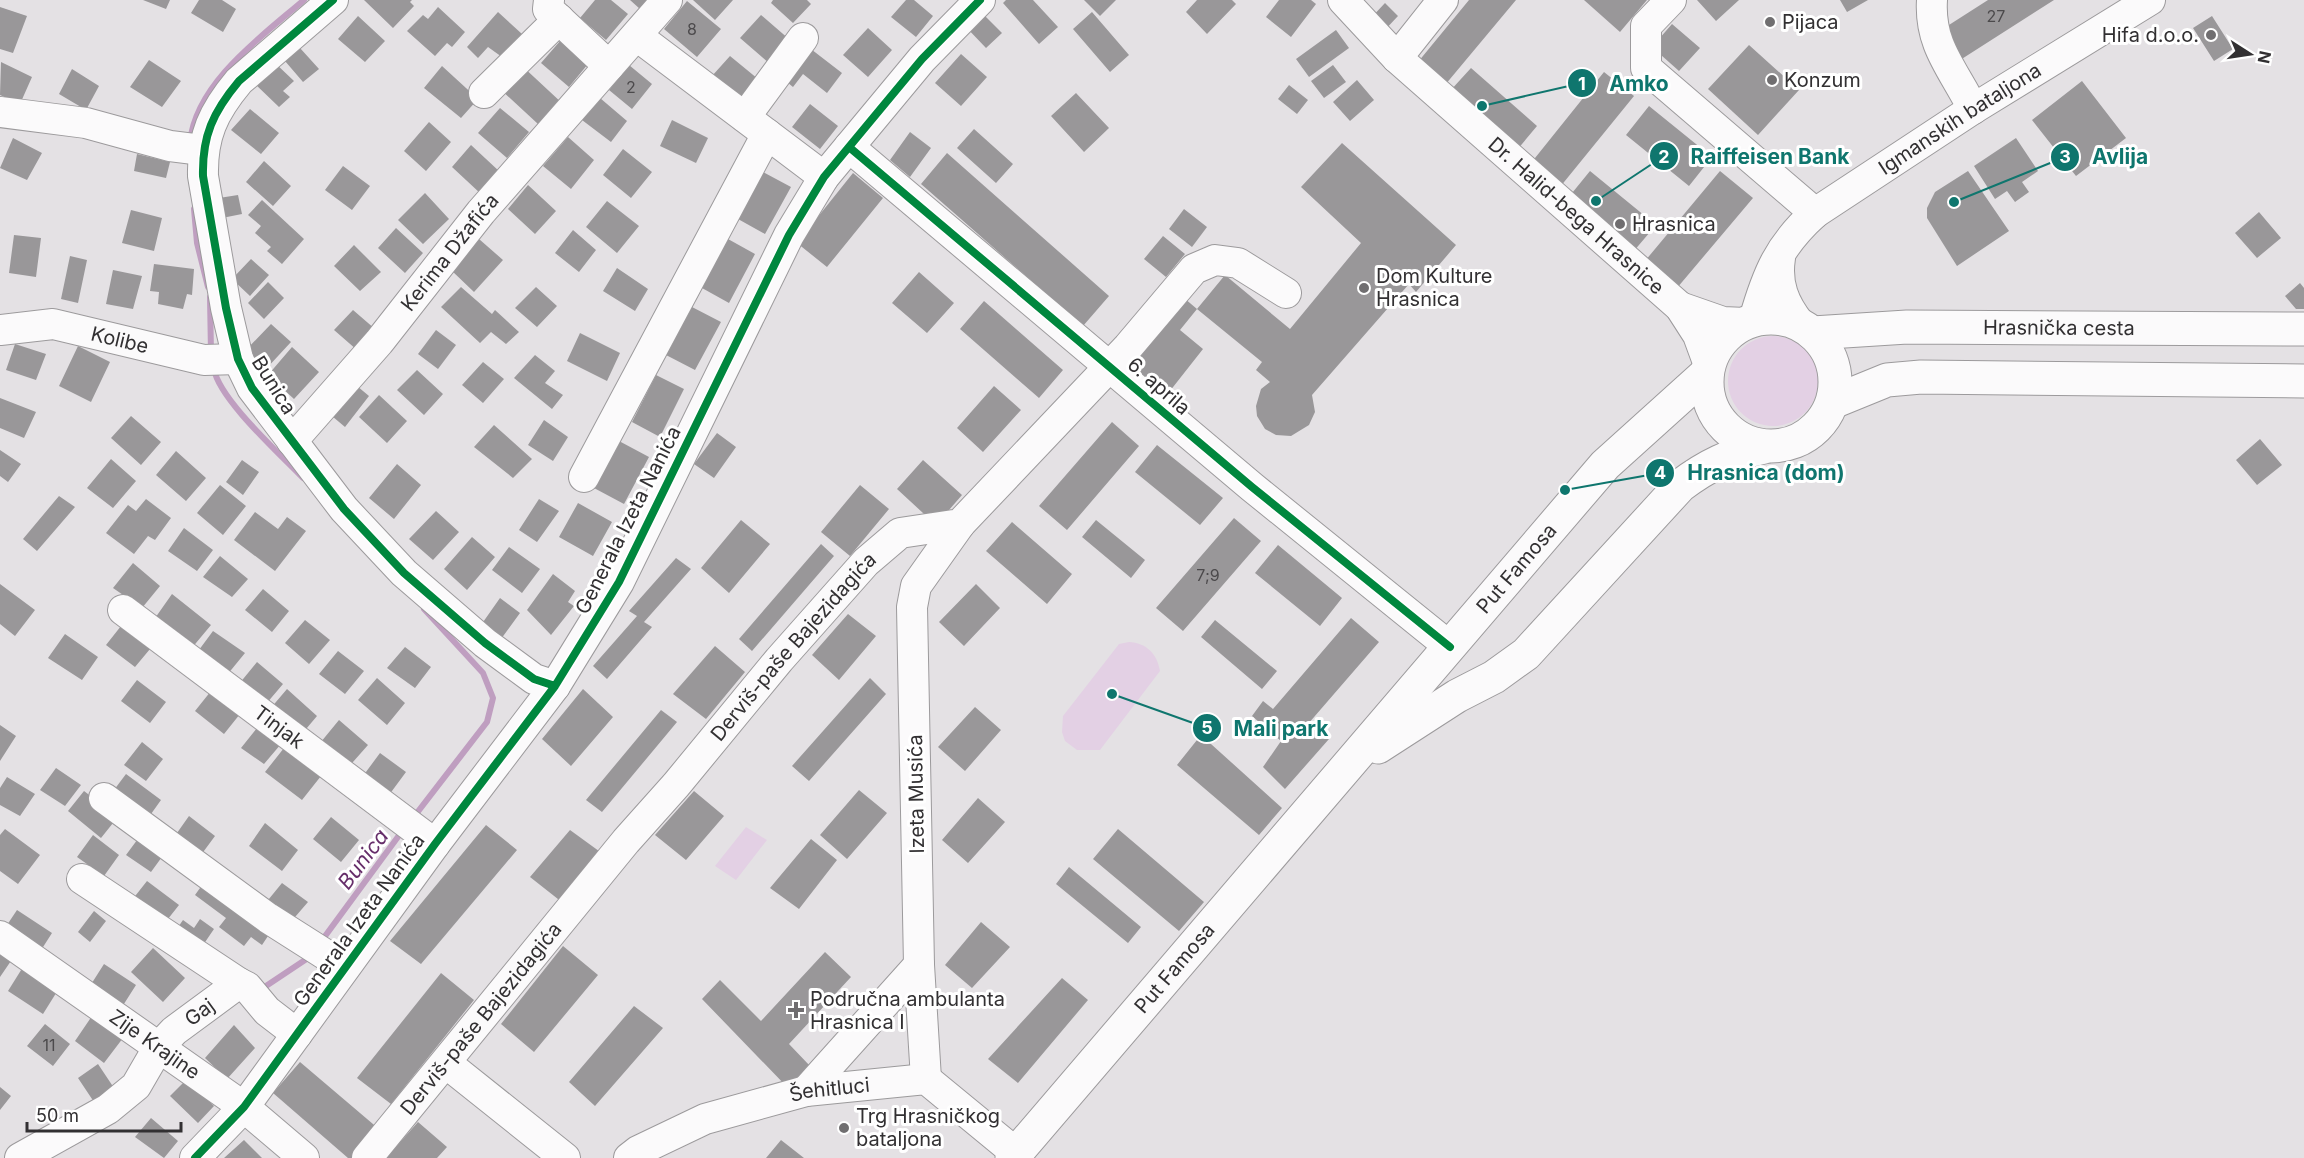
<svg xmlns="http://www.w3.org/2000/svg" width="2304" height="1158" font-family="Inter,sans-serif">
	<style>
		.green { fill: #e3d0e4 }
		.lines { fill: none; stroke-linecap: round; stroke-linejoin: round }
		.stream { stroke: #bf9ec0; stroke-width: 6 }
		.building { fill: #999799 }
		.minor-casing { stroke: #9c9a9c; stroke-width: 32 }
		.major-casing { stroke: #9c9a9c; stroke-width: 35 }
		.minor { stroke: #fbfafb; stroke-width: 30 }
		.major { stroke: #fbfafb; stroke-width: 33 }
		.cycleway-casing { stroke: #fff; stroke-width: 11 }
		.cycleway { stroke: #00873e; stroke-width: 8 }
		.poi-dot { fill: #706e70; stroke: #fff; stroke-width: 2 }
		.labels { text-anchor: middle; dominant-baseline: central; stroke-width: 6; stroke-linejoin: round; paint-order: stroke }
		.number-label { font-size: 16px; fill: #4c4a4c }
		.poi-label { font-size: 20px; fill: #323032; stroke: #fff; text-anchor: start }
		.street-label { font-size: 20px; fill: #323032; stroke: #fff }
		.water-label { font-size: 21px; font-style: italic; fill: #662e6a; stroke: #fff }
		.leader { fill: none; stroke: #0f766e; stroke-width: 2 }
		.callout-dot { fill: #0f766e; stroke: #fff; stroke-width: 2 }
		.mark-label { font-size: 18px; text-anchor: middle; font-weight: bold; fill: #fff }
		.callout-label { font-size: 21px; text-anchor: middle; font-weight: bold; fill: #0f766e; stroke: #fff; stroke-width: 6; stroke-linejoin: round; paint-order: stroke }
	</style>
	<rect width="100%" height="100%" fill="#e4e1e4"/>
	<path class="green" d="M1728 381a45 45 0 1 1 90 0a45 45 0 1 1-90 0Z
		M1129 642C1146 643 1157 653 1160 671L1100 750H1077L1065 741 1062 732 1063 716 1119 644Z
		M746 827 767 840 736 880 715 866Z"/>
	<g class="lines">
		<path class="stream" d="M190 142C196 83 262 36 304 0
			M194 209 197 243 208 287
			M210 297 211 353
			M214 369C219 399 280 454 303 478
			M413 818 487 722 493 698 483 673 424 609
			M320 943 403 830
			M260 990 311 956"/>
	</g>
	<path class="building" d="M143 0H170L166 9Z
		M199 0H222L236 9 223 32 191 13Z
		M364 0H412L410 2 414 6 393 28Z
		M595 0H611L628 14 606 40 580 18Z
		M630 0H647L640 9Z
		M693 0H733L715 20Z
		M773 0H807L811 4 793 23 771 3Z
		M906 0H914L933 16 916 37 891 17Z
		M1006 0H1033L1058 27 1039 44 1003 3Z
		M1084 0H1116L1100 16Z
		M1197 0H1232L1236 4 1207 34 1186 12Z
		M1279 0H1311L1316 4 1291 37 1266 17Z
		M1469 0H1516L1445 85 1418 62Z
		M1584 0H1647L1620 32Z
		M1697 0H1739L1716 21Z
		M1840 0H1868L1847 12Z
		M1988 0H2054L1957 62 1938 32Z
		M687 1 721 29 697 57 664 29Z
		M1385 3 1398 16 1382 33 1369 20Z
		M0 7 27 16 13 53 0 49Z
		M438 7 465 32 452 47 447 43 435 56 407 31 423 15 428 19Z
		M498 12 522 34 502 57 488 47 478 58 467 47Z
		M981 12 1002 33 986 48 965 26Z
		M1092 12 1129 55 1110 72 1073 29Z
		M761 15 790 40 770 64 740 38Z
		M358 16 385 41 365 62 338 39Z
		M2212 16 2233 49 2214 61 2193 28Z
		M1672 24 1700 48 1679 71 1652 47Z
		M868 28 892 50 868 77 843 55Z
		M1336 30 1349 48 1309 77 1296 59Z
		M561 40 588 64 569 87 541 63Z
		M1749 45 1799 90 1758 135 1708 89Z
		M807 46 842 73 827 93 803 74 793 87 782 78Z
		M300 48 319 69 303 82 285 61Z
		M961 54 987 77 961 106 935 83Z
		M730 56 758 79 740 99 712 76Z
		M149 60 181 81 162 107 130 87Z
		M1 62 32 77 20 104 0 95Z
		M274 62 294 81 283 91 290 97 279 107 252 81Z
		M520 64 563 104 547 122 543 118 538 124 499 88Z
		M629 65 652 84 632 109 609 90Z
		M1333 65 1346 82 1324 98 1311 81Z
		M442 66 478 99 461 118 424 88Z
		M1471 68 1537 126 1517 150 1450 91Z
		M72 69 99 86 86 110 59 94Z
		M1604 72 1634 96 1560 187 1531 163Z
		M1357 80 1374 100 1350 121 1333 102Z
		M2082 81 2126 138 2076 176 2032 120Z
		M1289 85 1308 100 1297 114 1278 99Z
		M1076 93 1109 128 1084 152 1051 116Z
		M600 98 627 121 611 142 582 120Z
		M810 104 838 126 820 149 792 127Z
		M1649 106 1712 157 1689 186 1626 135Z
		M500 108 529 132 507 158 478 133Z
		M250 109 279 133 261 154 231 130Z
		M672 120 708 138 696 163 660 146Z
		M429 122 451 142 426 171 404 151Z
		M974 129 1013 164 996 183 957 148Z
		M910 132 931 148 910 177 890 160Z
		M568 137 594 160 571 189 543 166Z
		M13 138 42 153 27 180 0 168Z
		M2016 138 2038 171 2022 182 2029 192 2015 202 2007 191 1995 199 1974 166Z
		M1342 143 1456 245 1416 292 1409 284 1312 395 1315 412 1309 425 1291 436 1276 435 1265 429 1257 416 1256 406 1261 389 1270 382 1256 370 1262 362 1197 309 1180 330 1203 349 1166 396 1129 367 1184 298 1197 309 1225 275 1290 329 1361 243 1301 187Z
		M471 145 500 172 481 194 452 167Z
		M623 149 652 172 631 198 603 175Z
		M947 153 1109 296 1083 326 921 184Z
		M137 154 170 162 166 178 134 171Z
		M264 161 291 186 273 206 246 182Z
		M343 166 370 186 352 210 325 190Z
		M1590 171 1656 225 1633 252 1568 198Z
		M1720 171 1753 198 1677 288 1645 261Z
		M1968 171 2009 231 1957 266 1927 218V208L1935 192Z
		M763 172 791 187 765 234 738 219Z
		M853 173 883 198 827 267 797 243Z
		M528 185 556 211 535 234 508 209Z
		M425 193 449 219 423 244 398 220Z
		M238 195 242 214 222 218 219 198Z
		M262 200 304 239 282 264 267 251 271 247 255 233 261 226 248 215Z
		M607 201 639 226 617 253 586 227Z
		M1184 209 1207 227 1192 247 1169 229Z
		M131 210 162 218 154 251 122 243Z
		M2259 212 2281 238 2257 258 2235 233Z
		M396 228 423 253 405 273 378 248Z
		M573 230 596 250 579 272 555 253Z
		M14 235 41 238 36 277 9 273Z
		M1163 236 1185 254 1166 277 1144 259Z
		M479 239 503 260 474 292 451 270Z
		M728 239 755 254 729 303 702 288Z
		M354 245 381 272 360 291 334 266Z
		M70 256 87 260 78 303 61 299Z
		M251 259 269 275 250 296 232 279Z
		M154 264 194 269 192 295 187 294 183 309 158 304 159 292 150 291Z
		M617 268 648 289 635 311 603 291Z
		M113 270 142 276 133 309 106 304Z
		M919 272 954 303 927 333 892 303Z
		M268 282 284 298 264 319 248 303Z
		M2300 283 2304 288V309H2296L2285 296Z
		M461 287 492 314 495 310 519 332 506 344 491 332 480 343 441 307Z
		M536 287 557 306 537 327 515 308Z
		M984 301 1063 370 1039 398 960 329Z
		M692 307 721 322 695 370 666 355Z
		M353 310 375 329 357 350 334 330Z
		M271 324 291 342 266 369 246 350Z
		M436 330 456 345 438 369 418 354Z
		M580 333 620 353 607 381 567 361Z
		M15 344 46 354 36 380 6 370Z
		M78 346 110 362 91 402 59 386Z
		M292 347 319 372 294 399 268 375Z
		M535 355 555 371 545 383 563 395 552 409 514 378Z
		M483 362 504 379 483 403 462 385Z
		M417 370 443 394 424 415 397 390Z
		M656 375 684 389 660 437 632 422Z
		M351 381 369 396 345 427 326 411Z
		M994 386 1021 410 983 452 957 428Z
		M379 395 407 421 387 443 359 417Z
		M0 398 36 412 24 438 0 428Z
		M131 416 161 442 141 465 111 438Z
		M544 420 568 437 553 461 528 445Z
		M1112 422 1139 446 1067 530 1039 506Z
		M494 425 532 459 513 478 474 447Z
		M717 433 736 447 714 478 694 464Z
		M2260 439 2282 465 2257 485 2236 460Z
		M619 441 649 457 624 504 594 488Z
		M1157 445 1223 498 1200 525 1135 472Z
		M0 450 21 464 8 482 0 476Z
		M176 451 206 478 186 501 156 475Z
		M111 459 136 481 113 508 87 488Z
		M242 460 259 472 243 495 226 482Z
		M923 460 962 495 936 525 897 489Z
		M397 464 421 485 394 519 369 498Z
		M220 485 246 506 223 535 197 513Z
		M860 485 889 509 850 556 821 532Z
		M59 496 75 507 37 551 23 539Z
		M146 499 171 518 155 540 148 536 134 554 106 533 128 505 136 511Z
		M539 499 559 511 537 542 519 530Z
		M578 503 612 522 593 556 559 537Z
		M436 511 459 532 433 560 409 539Z
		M255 512 278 529 287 517 306 531 275 571 234 540Z
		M1234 518 1261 541 1183 631 1156 608Z
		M741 520 770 544 729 593 701 568Z
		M1096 520 1145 560 1131 578 1082 537Z
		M1012 522 1072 574 1047 604 986 551Z
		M184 528 213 550 197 571 168 551Z
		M472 537 495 557 467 590 444 569Z
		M821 544 834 556 752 651 739 639Z
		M1278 545 1342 598 1320 626 1255 573Z
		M509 547 540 569 522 593 492 570Z
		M220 556 248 579 232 597 203 577Z
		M676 558 691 569 644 622 652 627 607 679 593 666 637 616 629 611Z
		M133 563 160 586 142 608 113 588Z
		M553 574 575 591 568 602 574 606 551 635 527 610Z
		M0 584 35 610 15 636 0 624Z
		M976 584 1000 608 964 646 939 622Z
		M263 589 289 611 272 632 245 610Z
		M172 594 211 625 191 649 153 621Z
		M500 598 520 613 501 639 481 625Z
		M848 614 876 636 839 680 812 655Z
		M1351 618 1379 642 1308 724 1329 739 1285 789 1263 767 1281 741 1252 716 1263 701 1273 709Z
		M305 620 330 640 309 664 285 643Z
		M1215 620 1277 671 1262 689 1201 637Z
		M121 626 150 649 135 667 106 645Z
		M213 631 245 653 227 675 196 654Z
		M65 634 98 657 82 680 48 658Z
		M715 646 745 672 706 719 673 694Z
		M405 647 431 667 415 688 387 668Z
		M338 651 364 671 345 694 319 674Z
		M257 662 283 684 266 704 239 684Z
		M377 678 405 703 387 725 358 700Z
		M870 678 886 694 809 781 792 766Z
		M137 680 166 702 150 723 121 701Z
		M287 689 317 716 301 735 270 709Z
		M583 689 613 717 571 766 542 739Z
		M211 691 240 714 224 734 195 711Z
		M975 707 1001 730 965 771 938 747Z
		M661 710 677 722 602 812 586 800Z
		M339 720 368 745 345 771 316 748Z
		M0 725 16 736 0 761Z
		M257 728 281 744 264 764 241 748Z
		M1201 735 1282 808 1259 835 1177 765Z
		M142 742 163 759 146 781 124 765Z
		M284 748 321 776 302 800 265 772Z
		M380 753 406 772 389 795 363 776Z
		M56 768 81 785 65 806 40 790Z
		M126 774 161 800 146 821 111 794Z
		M7 777 35 794 20 816 0 805V788Z
		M859 790 887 813 847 859 820 835Z
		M84 791 109 810 113 823 101 838 68 811Z
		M694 791 724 816 686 860 655 835Z
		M978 798 1005 822 968 863 942 840Z
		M189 816 215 836 198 859 172 840Z
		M331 817 359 840 341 862 313 839Z
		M265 823 298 850 282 871 249 846Z
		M486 825 517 850 421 964 390 941Z
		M5 829 40 855 18 884 0 871V835Z
		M1118 829 1204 902 1179 931 1093 859Z
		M570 830 603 854 563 903 530 877Z
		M143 832 167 850 151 872 126 855Z
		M93 835 119 855 104 876 77 857Z
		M811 839 837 860 799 909 770 888Z
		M1069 867 1141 927 1128 943 1056 884Z
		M147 881 179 905 164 924 132 900Z
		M205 881 272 930 262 945 251 937 244 946 219 927 226 918 195 895Z
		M282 883 308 902 289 924 264 905Z
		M17 910 52 933 36 958 1 934Z
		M94 911 106 921 90 942 78 932Z
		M200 919 214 929 199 951 174 933 183 920 194 928Z
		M981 922 1010 947 972 988 945 965Z
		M0 945 15 955 0 977Z
		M563 946 598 975 534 1052 501 1024Z
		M153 948 185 978 163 1002 131 972Z
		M825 952 851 977 789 1044 810 1066 788 1088 702 999 720 980 761 1021Z
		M104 964 136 985 122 1007 90 986Z
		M23 967 58 990 43 1014 8 991Z
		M441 973 474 1000 391 1104 357 1078Z
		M1062 978 1088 1000 1018 1083 988 1059Z
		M634 1006 663 1028 595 1106 569 1082Z
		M92 1016 123 1038 104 1063 75 1041Z
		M45 1024 70 1044 53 1066 27 1046Z
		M234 1025 255 1048 227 1079 205 1058Z
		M300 1062 380 1130 356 1158H348L273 1093Z
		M98 1064 120 1097 100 1111 78 1078Z
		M187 1079 214 1106 198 1123 170 1096Z
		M0 1087 11 1096 0 1110Z
		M151 1118 178 1141 164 1158 135 1137Z
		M418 1122 447 1147 437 1158H386Z
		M244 1140 262 1158H224Z
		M781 1140 804 1158H766Z"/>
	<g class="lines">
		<defs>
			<g id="minor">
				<path d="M333 0 239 81C213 112 202 136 203 176L226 308 238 359 252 388 344 509 404 573 485 643 534 679 555 686"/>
				<path d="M549 0 548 9 609 66"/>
				<path id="s1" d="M1343 0 1397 58 1680 307 1698 335 1709 365"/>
				<path d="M1671 0 1646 26V68L1815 213"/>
				<path d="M1932 0C1929 46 1954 70 1973 109"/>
				<path d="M637 36 824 177"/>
				<path d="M1397 58 1443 0"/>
				<path d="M484 93 559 19"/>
				<path d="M0 112 86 123 170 146 202 150"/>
				<path d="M745 117 803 38"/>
				<path d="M849 147 1252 487 1450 647"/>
				<path d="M1780 258C1776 284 1784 304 1800 324"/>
				<path d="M1680 307 1723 322 1745 323"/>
				<path id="s2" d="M1754 320C1767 274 1779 245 1815 213L1973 109 2150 0"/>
				<path id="s3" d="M0 330 53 324 204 360 238 359"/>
				<path id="s4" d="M292 441 379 342 481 212 667 0"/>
				<path d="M584 477 767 134"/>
				<path id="s5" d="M123 610 435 844"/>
				<path d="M104 798 268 918 345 967"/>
				<path d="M82 879 239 983"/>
				<path id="s6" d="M0 936 244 1107 304 1158"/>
				<path d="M446 1063 565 1158"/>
				<path d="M926 1079 919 965 912 607 916 586 960 524"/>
				<path d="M806 1091 919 965"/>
				<path id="s7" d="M20 1158 108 1109 136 1086 158 1048 174 1031 239 983 247 987 267 1011 297 1034"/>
				<path d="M195 1158 244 1107 435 844 555 686 619 582 789 235 824 177 922 59 980 0"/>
				<path id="s8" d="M367 1158 626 841 676 785 779 660 866 562 900 533 960 524 1128 347 1194 269 1215 260 1238 263 1286 293"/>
				<path id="s9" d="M629 1158 638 1151 705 1119 806 1091 926 1079 1016 1153"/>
			</g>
			<g id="major">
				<circle cx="1771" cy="382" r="64"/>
				<path id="s10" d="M1813 333 1907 327 2304 329"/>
				<path d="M1833 402 1887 380 1921 377 2304 381"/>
				<path d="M1378 747 1457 696 1494 677 1526 654 1680 486C1706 466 1731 454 1764 447"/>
				<path id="s11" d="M1012 1158 1605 465 1707 373"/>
			</g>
		</defs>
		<use href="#minor" class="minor-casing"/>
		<use href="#major" class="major-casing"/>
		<use href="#minor" class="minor"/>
		<use href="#major" class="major"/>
		<defs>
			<path id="cycleway" d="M333 0 239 81C213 112 202 136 203 176L226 308 238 359 252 388 344 509 404 573 485 643 534 679 555 686
				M849 147 1252 487 1450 647
				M195 1158 244 1107 435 844 555 686 619 582 789 235 824 177 922 59 980 0"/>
		</defs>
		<use href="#cycleway" class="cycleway-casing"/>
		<use href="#cycleway" class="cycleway"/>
	</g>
	<g class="poi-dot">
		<circle cx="1770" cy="22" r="6"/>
		<circle cx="2211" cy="35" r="6"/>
		<circle cx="1772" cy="80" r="6"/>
		<circle cx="1620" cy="224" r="6"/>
		<circle cx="1364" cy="288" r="6"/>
		<path d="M793 1001h6v6h6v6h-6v6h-6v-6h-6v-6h6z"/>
		<circle cx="844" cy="1128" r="6"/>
	</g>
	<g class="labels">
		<g class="number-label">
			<text x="1996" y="16">27</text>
			<text x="692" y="29">8</text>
			<text x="631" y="87">2</text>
			<text x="1208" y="575">7;9</text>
			<text x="49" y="1045">11</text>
		</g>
		<g class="poi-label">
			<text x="1782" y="22">Pijaca</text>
			<text x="2199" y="35" text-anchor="end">Hifa d.o.o.</text>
			<text x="1784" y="80">Konzum</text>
			<text x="1632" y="224">Hrasnica</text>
			<text x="1376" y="276">Dom Kulture<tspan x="1376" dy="23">Hrasnica</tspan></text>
			<text x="810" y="999">Područna ambulanta<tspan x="810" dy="23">Hrasnica I</tspan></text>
			<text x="856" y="1116">Trg Hrasničkog<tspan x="856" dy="23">bataljona</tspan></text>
		</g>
		<g class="street-label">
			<text stroke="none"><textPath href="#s2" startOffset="298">Igmanskih bataljona</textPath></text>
			<text stroke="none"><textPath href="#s1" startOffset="318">Dr. Halid-bega Hrasnice</textPath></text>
			<text stroke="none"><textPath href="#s4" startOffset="246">Kerima Džafića</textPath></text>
			<text stroke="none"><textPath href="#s10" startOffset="246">Hrasnička cesta</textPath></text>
			<text stroke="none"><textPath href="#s3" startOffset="122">Kolibe</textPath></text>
			<text transform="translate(274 385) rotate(58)">Bunica</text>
			<text transform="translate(1159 386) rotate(41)">6. aprila</text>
			<text transform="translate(628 520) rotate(-63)">Generala Izeta Nanića</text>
			<text stroke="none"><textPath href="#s11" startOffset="776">Put Famosa</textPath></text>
			<text stroke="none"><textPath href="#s8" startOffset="666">Derviš-paše Bajezidagića</textPath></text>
			<text stroke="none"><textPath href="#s5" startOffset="195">Tinjak</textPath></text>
			<text transform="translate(916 794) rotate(-91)">Izeta Musića</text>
			<text transform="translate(359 920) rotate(-54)">Generala Izeta Nanića</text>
			<text stroke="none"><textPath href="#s11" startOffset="250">Put Famosa</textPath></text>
			<text stroke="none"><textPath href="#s7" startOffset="236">Gaj</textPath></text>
			<text stroke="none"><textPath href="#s8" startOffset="180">Derviš-paše Bajezidagića</textPath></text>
			<text stroke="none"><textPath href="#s6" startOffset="189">Zije Krajine</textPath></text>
			<text stroke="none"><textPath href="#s9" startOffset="214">Šehitluci</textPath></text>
		</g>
		<g class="water-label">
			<text transform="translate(363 859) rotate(-53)">Bunica</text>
		</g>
	</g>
	<path class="leader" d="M1482 106L1582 83M1596 201L1664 156M1954 202L2065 157M1565 490L1660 473M1112 694L1207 728"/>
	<g class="callout-dot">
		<circle cx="1482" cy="106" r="6"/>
		<circle cx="1596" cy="201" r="6"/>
		<circle cx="1954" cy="202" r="6"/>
		<circle cx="1565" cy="490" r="6"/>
		<circle cx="1112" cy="694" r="6"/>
		<circle cx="1582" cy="83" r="15"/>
		<circle cx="1664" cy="156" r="15"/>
		<circle cx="2065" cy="157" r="15"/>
		<circle cx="1660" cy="473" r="15"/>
		<circle cx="1207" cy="728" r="15"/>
	</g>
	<g class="mark-label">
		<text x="1582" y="90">1</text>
		<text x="1664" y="163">2</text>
		<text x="2065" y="163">3</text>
		<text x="1660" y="479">4</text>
		<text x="1207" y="734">5</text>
	</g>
	<g class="callout-label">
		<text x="1639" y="91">Amko</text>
		<text x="1770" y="164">Raiffeisen Bank</text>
		<text x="2120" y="164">Avlija</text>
		<text x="1766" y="480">Hrasnica (dom)</text>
		<text x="1281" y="736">Mali park</text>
	</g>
	<g transform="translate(2250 54) rotate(102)" stroke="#ffffff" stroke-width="4.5" paint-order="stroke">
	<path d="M0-4.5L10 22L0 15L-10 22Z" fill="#323032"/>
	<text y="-9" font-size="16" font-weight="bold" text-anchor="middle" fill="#323032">N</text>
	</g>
	<path d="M27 1122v9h154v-9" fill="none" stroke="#323032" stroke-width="3"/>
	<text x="36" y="1122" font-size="18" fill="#323032" stroke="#ffffff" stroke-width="4.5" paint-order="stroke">50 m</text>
</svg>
